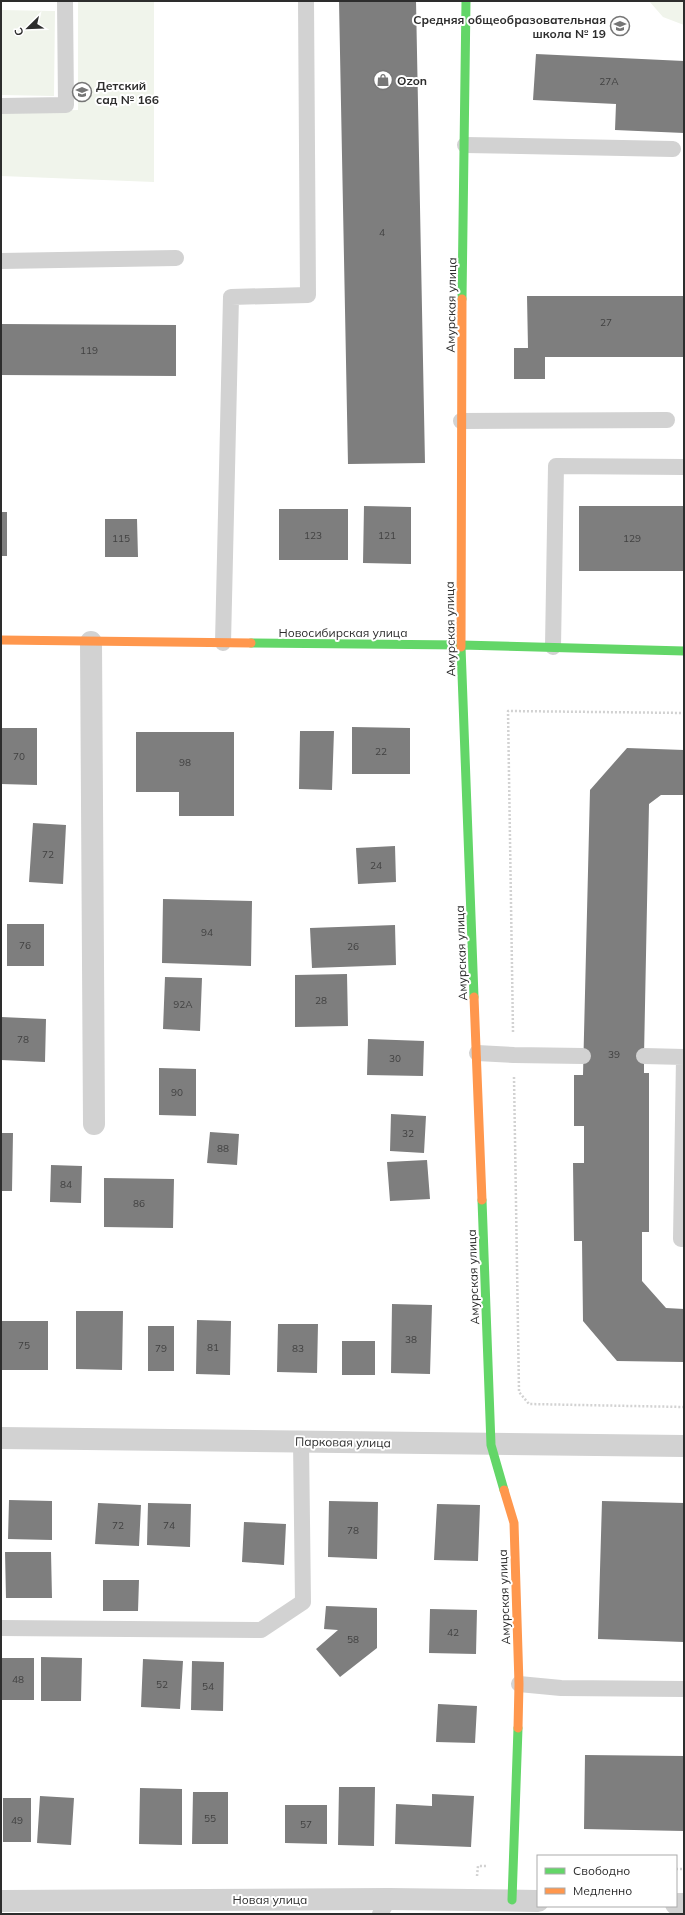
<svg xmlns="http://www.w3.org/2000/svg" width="685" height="1915" font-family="Mulish,sans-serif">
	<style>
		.green { fill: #f0f4eb }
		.building { fill: #7e7e7e }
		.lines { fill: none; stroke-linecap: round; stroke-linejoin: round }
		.path { stroke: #d2d2d2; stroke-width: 2.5; stroke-dasharray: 2 2; stroke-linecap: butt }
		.lane { stroke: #d2d2d2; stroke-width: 16 }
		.street { stroke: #d2d2d2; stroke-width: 22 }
		.fast { stroke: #63d668; stroke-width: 9 }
		.slow { stroke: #ff974d; stroke-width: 9 }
		.labels { text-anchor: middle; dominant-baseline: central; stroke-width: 4; stroke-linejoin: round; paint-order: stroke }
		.number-label { font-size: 10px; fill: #414141 }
		.poi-label { font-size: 12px; font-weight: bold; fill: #2d2d2d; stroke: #fff; text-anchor: start }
		.street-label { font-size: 12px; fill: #2d2d2d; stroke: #fff }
	</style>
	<rect width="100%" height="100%" fill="#fff"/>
	<path class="green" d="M78 1H154V182L1 176V112L78 110Z
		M649 1H684V25L663 17Z
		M1 10 55 11 54 96 1 95Z"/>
	<path class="building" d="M339 1H416L425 463 348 464Z
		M536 54 684 61V133L615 130 616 104 533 100Z
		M527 296H684V357H545V379H514V348H528Z
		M1 324 176 325V376L1 375Z
		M364 506 411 507V564L363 563Z
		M579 506H684V571H579Z
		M279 509H348V560H279Z
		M1 512H7V556H1Z
		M105 519H137L138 557H105Z
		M352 727 410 728V774H352Z
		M1 728H37V785L1 784Z
		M300 731H334L332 790 299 789Z
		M136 732H234V816H179V792H136Z
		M627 748 684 750V795H661L649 804 644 1056V1073H649V1232H642V1281L666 1308 684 1309V1362L617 1361 583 1321 582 1241H574L573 1163H584V1126H574V1075H583L590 790Z
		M33 823 66 825 63 884 29 882Z
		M395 846 396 882 358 884 356 848Z
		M163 899 252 901 251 966 162 963Z
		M7 924H44V966H7Z
		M395 925 396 965 312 968 310 928Z
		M347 974 348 1026 295 1027V975Z
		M165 977 202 978 200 1031 163 1029Z
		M1 1017 46 1019 45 1062 1 1060Z
		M368 1039 424 1041 423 1076 367 1075Z
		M159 1068 196 1069V1116L159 1115Z
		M391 1114 426 1116 424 1153 390 1151Z
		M210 1132 239 1134 237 1165 207 1163Z
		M1 1133H13L12 1191H1Z
		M427 1160 430 1199 390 1201 387 1162Z
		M51 1165 82 1166 81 1203 50 1202Z
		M104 1178 174 1179 173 1228 104 1227Z
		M392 1304 432 1305 430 1374 391 1373Z
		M76 1311H123L122 1370 76 1369Z
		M197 1320 231 1321 230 1375 196 1374Z
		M1 1321H48V1370H1Z
		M278 1324H318L317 1373 277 1372Z
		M148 1326H174V1371H148Z
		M342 1341H375V1375H342Z
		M9 1500 52 1501V1540L8 1539Z
		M329 1501 378 1502 377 1559 328 1557Z
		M602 1501 684 1503V1642L598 1639Z
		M98 1503 141 1505 139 1546 95 1544Z
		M148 1503 191 1504 190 1547 147 1545Z
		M437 1504 480 1505 478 1561 434 1560Z
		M244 1522 286 1524 284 1565 242 1562Z
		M5 1552H51L52 1598H6Z
		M103 1580H139L138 1611H103Z
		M326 1606 377 1608V1648L340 1677 316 1649 338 1630 324 1629Z
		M430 1609 477 1610 476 1654 429 1653Z
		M41 1657 82 1658 81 1701H41Z
		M1 1658H34V1700H1Z
		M143 1659 183 1661 180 1709 141 1707Z
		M192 1661 224 1662 223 1711 191 1710Z
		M438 1704 477 1706 475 1743 436 1742Z
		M585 1755 684 1756V1831L584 1829Z
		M339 1787H375L374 1846 338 1845Z
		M140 1788 182 1789V1845L139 1844Z
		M193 1792H228V1844H192Z
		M432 1794 474 1796 471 1847 395 1844 396 1804 432 1806Z
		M40 1796 74 1798 71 1845 37 1843Z
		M3 1798H31V1842H3Z
		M285 1805H327V1844L285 1843Z"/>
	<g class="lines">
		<path class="path" d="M513 1032 508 711 684 713
			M514 1077 519 1392 529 1404 684 1407
			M676 1869H684
			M477 1876 478 1866H487"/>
		<path class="lane" d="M1 106 66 105 65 1
			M465 145 673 149
			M1 261 176 258
			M461 421 667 420
			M223 643 231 297 308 295 306 1
			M553 647 556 466 684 467
			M477 1053 514 1055 583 1056
			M644 1056 684 1057
			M684 1058 681 1239H684
			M1 1628 261 1630 303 1602 301 1441
			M519 1684 561 1688 684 1689
			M380 1914 389 1899"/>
		<path class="street" d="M91 642 94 1124
			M1 1438 684 1446
			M1 1901 389 1899 538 1901
			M676 1904H684"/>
		<path class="fast" d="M462 299 466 1
			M251 643 461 645 684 651
			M461 647 474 997
			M482 1200 491 1445 504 1490
			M512 1900 518 1728"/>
		<path class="slow" d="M1 640 251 643
			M461 647 462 299
			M474 997 482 1200
			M504 1490 514 1523 519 1684 518 1728"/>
	</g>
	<defs>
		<symbol id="school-ring" viewBox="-11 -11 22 22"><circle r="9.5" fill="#fff" stroke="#767676" stroke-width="1.5"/><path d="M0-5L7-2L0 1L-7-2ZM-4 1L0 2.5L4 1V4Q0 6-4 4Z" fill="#767676"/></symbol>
		<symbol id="shop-ring" viewBox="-11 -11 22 22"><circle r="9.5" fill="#fff" stroke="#767676" stroke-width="1.5"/><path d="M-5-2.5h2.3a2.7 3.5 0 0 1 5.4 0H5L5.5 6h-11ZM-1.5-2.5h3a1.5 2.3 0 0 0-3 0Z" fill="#767676"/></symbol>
	</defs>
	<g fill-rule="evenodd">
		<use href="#school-ring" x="609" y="15" width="22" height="22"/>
		<use href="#shop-ring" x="372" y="69" width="22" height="22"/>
		<use href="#school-ring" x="71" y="81" width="22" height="22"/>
	</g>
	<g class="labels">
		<g class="number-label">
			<text x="609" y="81">27А</text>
			<text x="382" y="232">4</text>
			<text x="606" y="322">27</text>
			<text x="89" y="350">119</text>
			<text x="313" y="535">123</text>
			<text x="387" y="535">121</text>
			<text x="121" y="538">115</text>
			<text x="632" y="538">129</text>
			<text x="381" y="751">22</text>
			<text x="19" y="756">70</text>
			<text x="185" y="762">98</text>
			<text x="48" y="854">72</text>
			<text x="376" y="865">24</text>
			<text x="207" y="932">94</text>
			<text x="25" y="945">76</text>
			<text x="353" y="946">26</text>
			<text x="321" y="1000">28</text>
			<text x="183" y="1004">92А</text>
			<text x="23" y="1039">78</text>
			<text x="614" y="1054">39</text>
			<text x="395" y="1058">30</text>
			<text x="177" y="1092">90</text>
			<text x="408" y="1133">32</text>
			<text x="223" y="1148">88</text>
			<text x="66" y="1184">84</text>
			<text x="139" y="1203">86</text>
			<text x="411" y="1339">38</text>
			<text x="24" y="1345">75</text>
			<text x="213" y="1347">81</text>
			<text x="161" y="1348">79</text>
			<text x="298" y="1348">83</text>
			<text x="118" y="1525">72</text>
			<text x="169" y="1525">74</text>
			<text x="353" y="1530">78</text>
			<text x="453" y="1632">42</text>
			<text x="353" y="1639">58</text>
			<text x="18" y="1679">48</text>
			<text x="162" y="1684">52</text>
			<text x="208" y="1686">54</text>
			<text x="210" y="1818">55</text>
			<text x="17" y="1820">49</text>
			<text x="306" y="1824">57</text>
		</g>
		<g class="poi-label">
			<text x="606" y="19" text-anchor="end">Средняя общеобразовательная<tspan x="606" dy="14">школа № 19</tspan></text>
			<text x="397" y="80">Ozon</text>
			<text x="96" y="85">Детский<tspan x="96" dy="14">сад № 166</tspan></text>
		</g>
		<g class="street-label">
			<text transform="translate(451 305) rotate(-89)">Амурская улица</text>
			<text transform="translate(450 629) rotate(-91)">Амурская улица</text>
			<text x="343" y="632">Новосибирская улица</text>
			<text transform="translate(461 953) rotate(-92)">Амурская улица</text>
			<text transform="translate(473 1277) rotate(-92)">Амурская улица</text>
			<text transform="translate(343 1442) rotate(1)">Парковая улица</text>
			<text transform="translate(504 1597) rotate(-92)">Амурская улица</text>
			<text x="270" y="1899">Новая улица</text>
		</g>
	</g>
	<rect width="685" height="1915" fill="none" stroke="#2d2d2d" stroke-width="4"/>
	<rect x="537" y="1855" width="140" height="52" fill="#ffffff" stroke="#ababab"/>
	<rect x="545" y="1868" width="20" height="6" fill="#63d668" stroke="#ababab"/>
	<text x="573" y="1875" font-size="12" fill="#2d2d2d">Свободно</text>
	<rect x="545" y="1888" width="20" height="6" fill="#ff974d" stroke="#ababab"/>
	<text x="573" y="1895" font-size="12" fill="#2d2d2d">Медленно</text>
	<g transform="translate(28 28) rotate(247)" stroke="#ffffff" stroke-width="3" paint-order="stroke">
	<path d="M0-3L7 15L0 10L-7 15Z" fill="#2d2d2d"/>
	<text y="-6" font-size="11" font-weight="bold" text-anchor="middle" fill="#2d2d2d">С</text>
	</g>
</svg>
